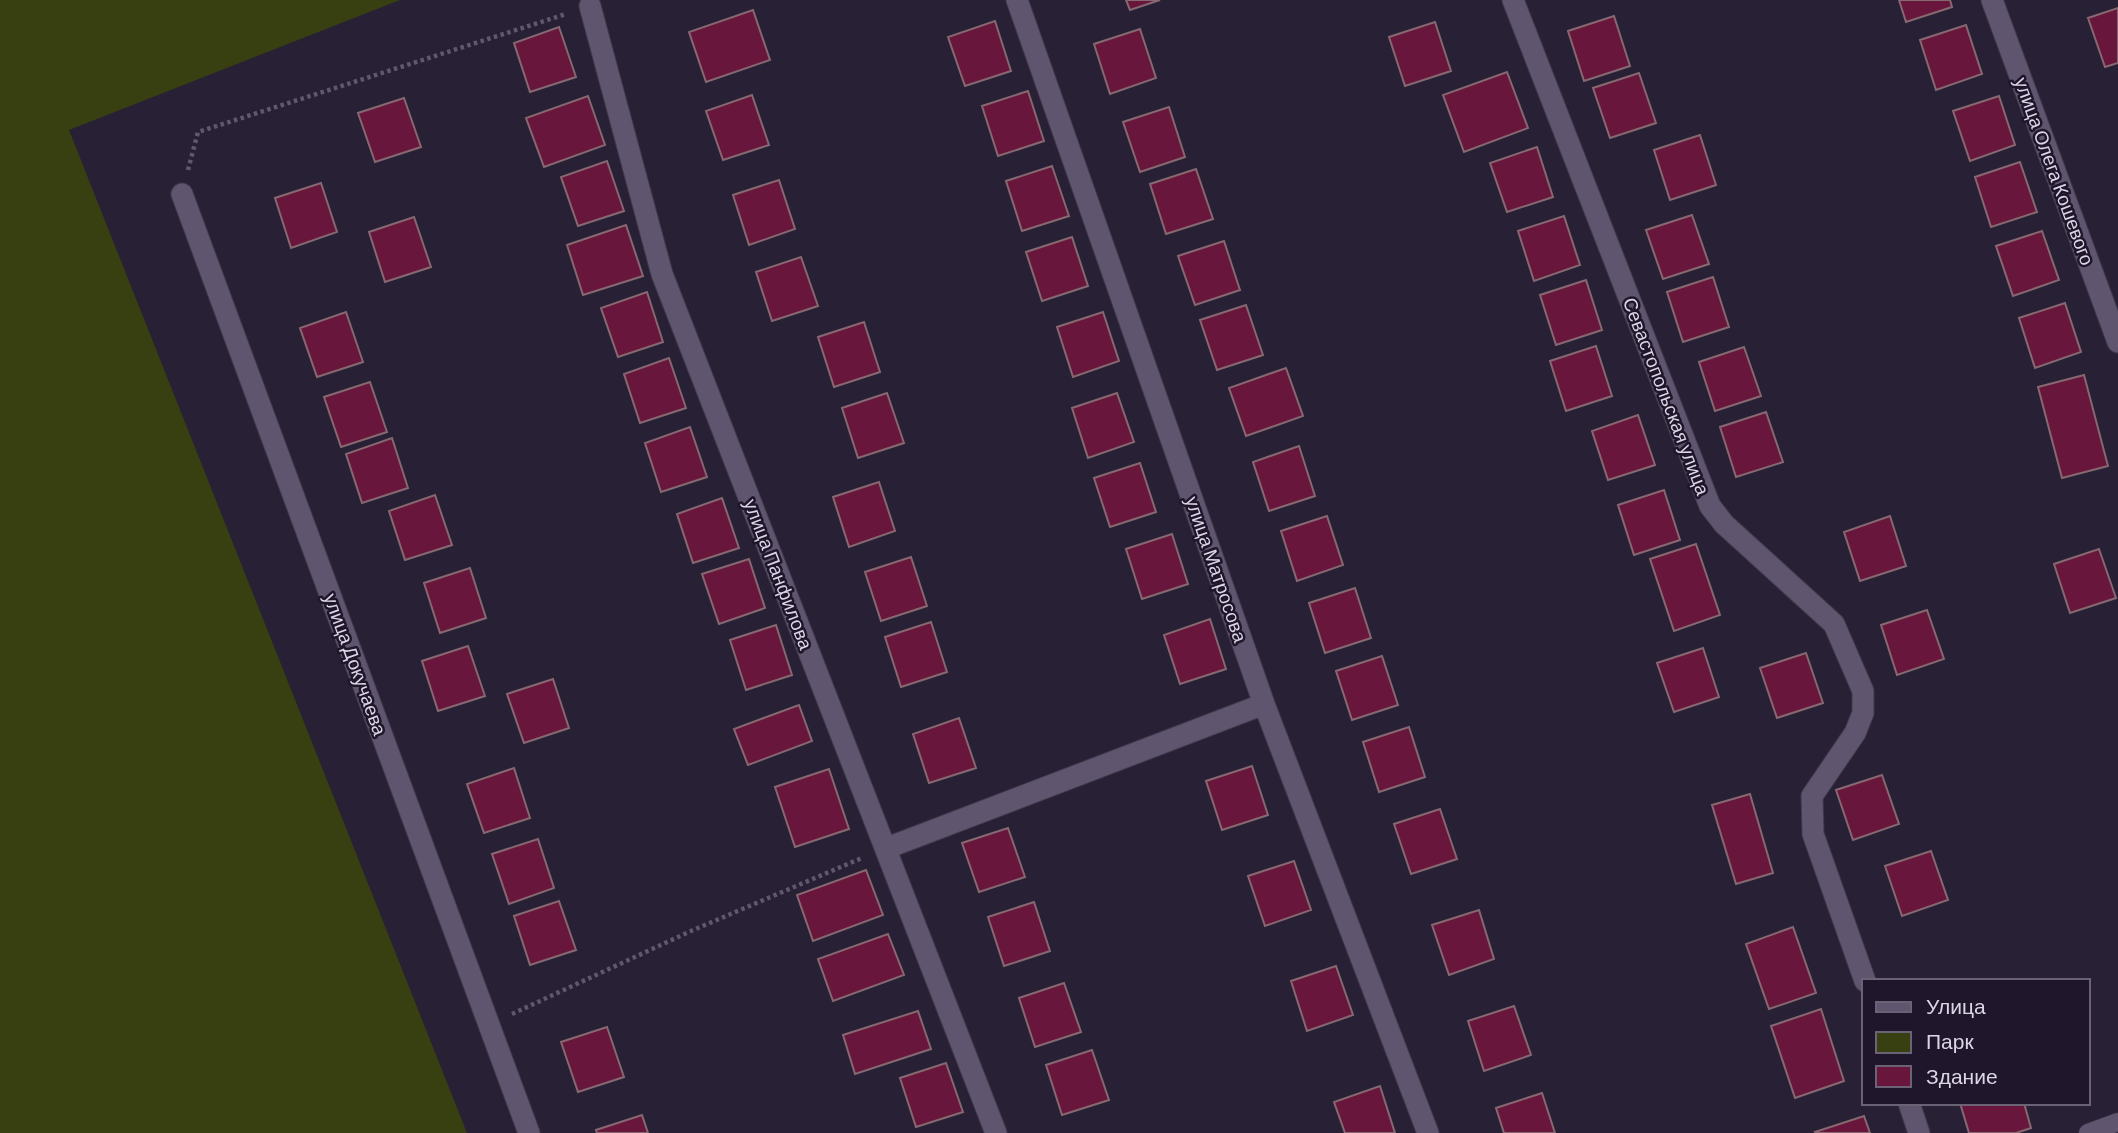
<svg xmlns="http://www.w3.org/2000/svg" width="2118" height="1133" font-family="Barlow,sans-serif">
	<style>
		.green { fill: #383f11 }
		.building { fill: #69163c; stroke: #866871; stroke-width: 2 }
		.lines { fill: none; stroke-linecap: round; stroke-linejoin: round }
		.lane-casing { stroke: #413a4c; stroke-width: 19 }
		.street-casing { stroke: #413a4c; stroke-width: 23 }
		.path { stroke: #60596c; stroke-width: 4.5; stroke-dasharray: 3.5 3.5; stroke-linecap: butt }
		.lane { stroke: #5f556e; stroke-width: 18 }
		.street { stroke: #5f556e; stroke-width: 21 }
		.labels { text-anchor: middle; dominant-baseline: central; stroke-width: 5; stroke-linejoin: round; paint-order: stroke }
		.street-label { font-size: 19px; fill: #dbd6e5; stroke: #1f162b }
	</style>
	<rect width="100%" height="100%" fill="#282035"/>
	<path class="green" d="M0 0H400L69 130 467 1133H0Z"/>
	<path class="building" d="M1126 0H1160L1130 10Z
		M1899 0H1950L1952 7 1906 22Z
		M2118 8V63L2105 67 2088 18Z
		M753 10 770 60 706 82 689 32Z
		M1614 16 1630 66 1584 81 1568 31Z
		M995 21 1011 71 965 86 948 37Z
		M1435 22 1451 71 1405 86 1389 37Z
		M1966 25 1982 74 1936 90 1920 40Z
		M559 27 576 77 530 92 514 43Z
		M1140 29 1156 78 1110 94 1094 44Z
		M1507 72 1528 128 1464 152 1443 95Z
		M1639 73 1656 123 1610 138 1593 88Z
		M1028 91 1044 141 998 156 982 106Z
		M752 95 769 145 723 160 706 111Z
		M588 96 605 145 544 167 526 118Z
		M1999 96 2015 145 1970 161 1953 111Z
		M404 98 421 147 375 162 358 113Z
		M1169 107 1185 157 1140 172 1123 122Z
		M1700 135 1716 185 1670 200 1654 150Z
		M1537 147 1553 197 1507 212 1490 163Z
		M607 161 624 211 578 226 561 177Z
		M2020 162 2037 212 1991 227 1975 177Z
		M1052 166 1069 216 1022 231 1006 181Z
		M1196 169 1213 219 1166 234 1150 184Z
		M779 180 795 229 749 245 733 195Z
		M321 183 337 232 291 248 275 198Z
		M1692 215 1709 264 1663 279 1646 230Z
		M1564 216 1580 265 1534 281 1518 231Z
		M414 217 431 267 385 282 369 232Z
		M626 225 643 276 583 295 567 245Z
		M2042 231 2059 280 2013 296 1996 246Z
		M1072 237 1088 286 1042 301 1026 252Z
		M1224 241 1240 290 1195 305 1178 256Z
		M801 257 818 306 772 321 756 272Z
		M1713 277 1729 327 1683 342 1667 292Z
		M1586 280 1602 330 1556 345 1540 295Z
		M647 292 663 342 618 357 601 308Z
		M2065 303 2081 352 2035 368 2019 318Z
		M1246 305 1263 355 1217 370 1200 320Z
		M346 312 363 362 317 377 300 328Z
		M1103 312 1119 361 1073 377 1057 327Z
		M864 322 880 372 834 387 818 337Z
		M1596 346 1612 396 1566 411 1550 361Z
		M1744 347 1761 396 1715 411 1699 362Z
		M669 358 686 408 640 423 624 374Z
		M1286 368 1303 416 1246 436 1229 388Z
		M2084 375 2108 466 2062 478 2038 387Z
		M370 382 387 432 341 447 324 397Z
		M887 393 904 443 858 458 842 408Z
		M1117 393 1134 442 1088 458 1072 408Z
		M1766 412 1783 462 1736 477 1720 427Z
		M1638 415 1655 465 1608 480 1592 431Z
		M690 427 707 477 661 492 645 443Z
		M392 438 408 488 362 503 346 454Z
		M1299 446 1315 496 1269 511 1253 462Z
		M1140 463 1156 512 1110 527 1094 478Z
		M879 482 895 531 849 547 833 497Z
		M1664 490 1680 540 1634 555 1618 505Z
		M435 495 452 545 405 560 389 511Z
		M722 498 739 548 693 563 677 514Z
		M1327 516 1343 565 1297 581 1281 531Z
		M1890 516 1906 566 1860 581 1844 532Z
		M1172 534 1188 584 1142 599 1126 549Z
		M1696 544 1720 615 1674 631 1650 559Z
		M2099 549 2116 598 2070 613 2054 564Z
		M911 557 927 606 881 621 865 572Z
		M749 559 765 608 719 624 702 574Z
		M470 568 486 618 440 633 424 583Z
		M1355 588 1371 638 1325 653 1309 603Z
		M1927 610 1944 659 1897 675 1881 625Z
		M1210 619 1226 669 1180 684 1164 635Z
		M931 622 947 672 901 687 885 637Z
		M776 625 792 675 746 690 730 640Z
		M468 646 485 696 438 711 422 661Z
		M1703 648 1719 697 1674 712 1657 663Z
		M1806 653 1823 703 1777 718 1760 668Z
		M1382 656 1398 705 1352 720 1336 671Z
		M553 679 569 728 524 743 507 694Z
		M799 705 812 741 748 765 734 729Z
		M959 718 976 768 929 783 913 734Z
		M1409 727 1425 777 1379 792 1363 742Z
		M1252 766 1268 815 1222 830 1206 781Z
		M514 768 530 818 484 833 467 784Z
		M829 769 849 829 795 847 775 787Z
		M1882 775 1899 824 1853 840 1836 790Z
		M1750 794 1773 873 1736 884 1712 805Z
		M1440 809 1457 859 1411 874 1394 824Z
		M1008 828 1025 877 979 892 962 843Z
		M538 839 554 888 509 904 492 854Z
		M1931 851 1948 900 1902 916 1885 866Z
		M1294 861 1311 910 1265 926 1248 876Z
		M866 870 883 915 813 941 797 895Z
		M559 901 576 950 530 965 514 916Z
		M1034 902 1050 951 1004 966 988 917Z
		M1479 910 1494 959 1449 975 1432 925Z
		M1793 927 1816 993 1769 1009 1746 944Z
		M888 934 904 975 833 1001 818 959Z
		M1336 966 1353 1015 1307 1031 1291 981Z
		M1064 983 1081 1032 1035 1047 1019 998Z
		M1514 1006 1531 1055 1484 1071 1468 1021Z
		M1821 1009 1844 1081 1795 1098 1771 1026Z
		M918 1011 931 1049 855 1074 843 1035Z
		M607 1027 624 1077 578 1092 561 1042Z
		M1092 1050 1109 1100 1062 1115 1046 1065Z
		M946 1063 963 1112 916 1127 900 1078Z
		M1380 1086 1395 1133H1345L1334 1102Z
		M1542 1093 1555 1133H1504L1496 1108Z
		M1960 1103H2024L2031 1128 2016 1133H1969Z
		M642 1115 648 1133H597L596 1130Z
		M1864 1116 1870 1133H1816L1815 1132Z"/>
	<g class="lines">
		<defs>
			<path id="lane" d="M2088 1133 2118 1122"/>
			<path id="street" d="M1017 0 1264 704 1428 1133
				M1513 0 1710 506 1724 524 1834 624 1863 691V713L1855 733 1812 796 1813 834 1865 981
				M1992 0 2118 342
				M590 6 662 274 996 1133
				M182 194 529 1133
				M887 848 1264 704
				M1909 1103 1919 1133"/>
		</defs>
		<use href="#lane" class="lane-casing"/>
		<use href="#street" class="street-casing"/>
		<path class="path" d="M188 170 198 132 566 14
			M512 1014 691 931 862 858"/>
		<use href="#lane" class="lane"/>
		<use href="#street" class="street"/>
	</g>
	<g class="labels">
		<g class="street-label">
			<text transform="translate(2055 171) rotate(70)">улица Олега Кошевого</text>
			<text transform="translate(1667 396) rotate(69)">Севастопольская улица</text>
			<text transform="translate(1217 569) rotate(71)">улица Матросова</text>
			<text transform="translate(779 574) rotate(69)">улица Панфилова</text>
			<text transform="translate(356 664) rotate(70)">улица Докучаева</text>
		</g>
	</g>
	<rect x="1862" y="979" width="228" height="126" fill="#1f162b" stroke="#6a6375" stroke-width="2"/>
	<rect x="1876" y="1002" width="35" height="10" fill="#5f556e" stroke="#6a6375" stroke-width="2"/>
	<text x="1926" y="1014" font-size="21" fill="#dbd6e5">Улица</text>
	<rect x="1876" y="1032" width="35" height="21" fill="#383f11" stroke="#6a6375" stroke-width="2"/>
	<text x="1926" y="1049" font-size="21" fill="#dbd6e5">Парк</text>
	<rect x="1876" y="1066" width="35" height="21" fill="#69163c" stroke="#6a6375" stroke-width="2"/>
	<text x="1926" y="1084" font-size="21" fill="#dbd6e5">Здание</text>
</svg>
